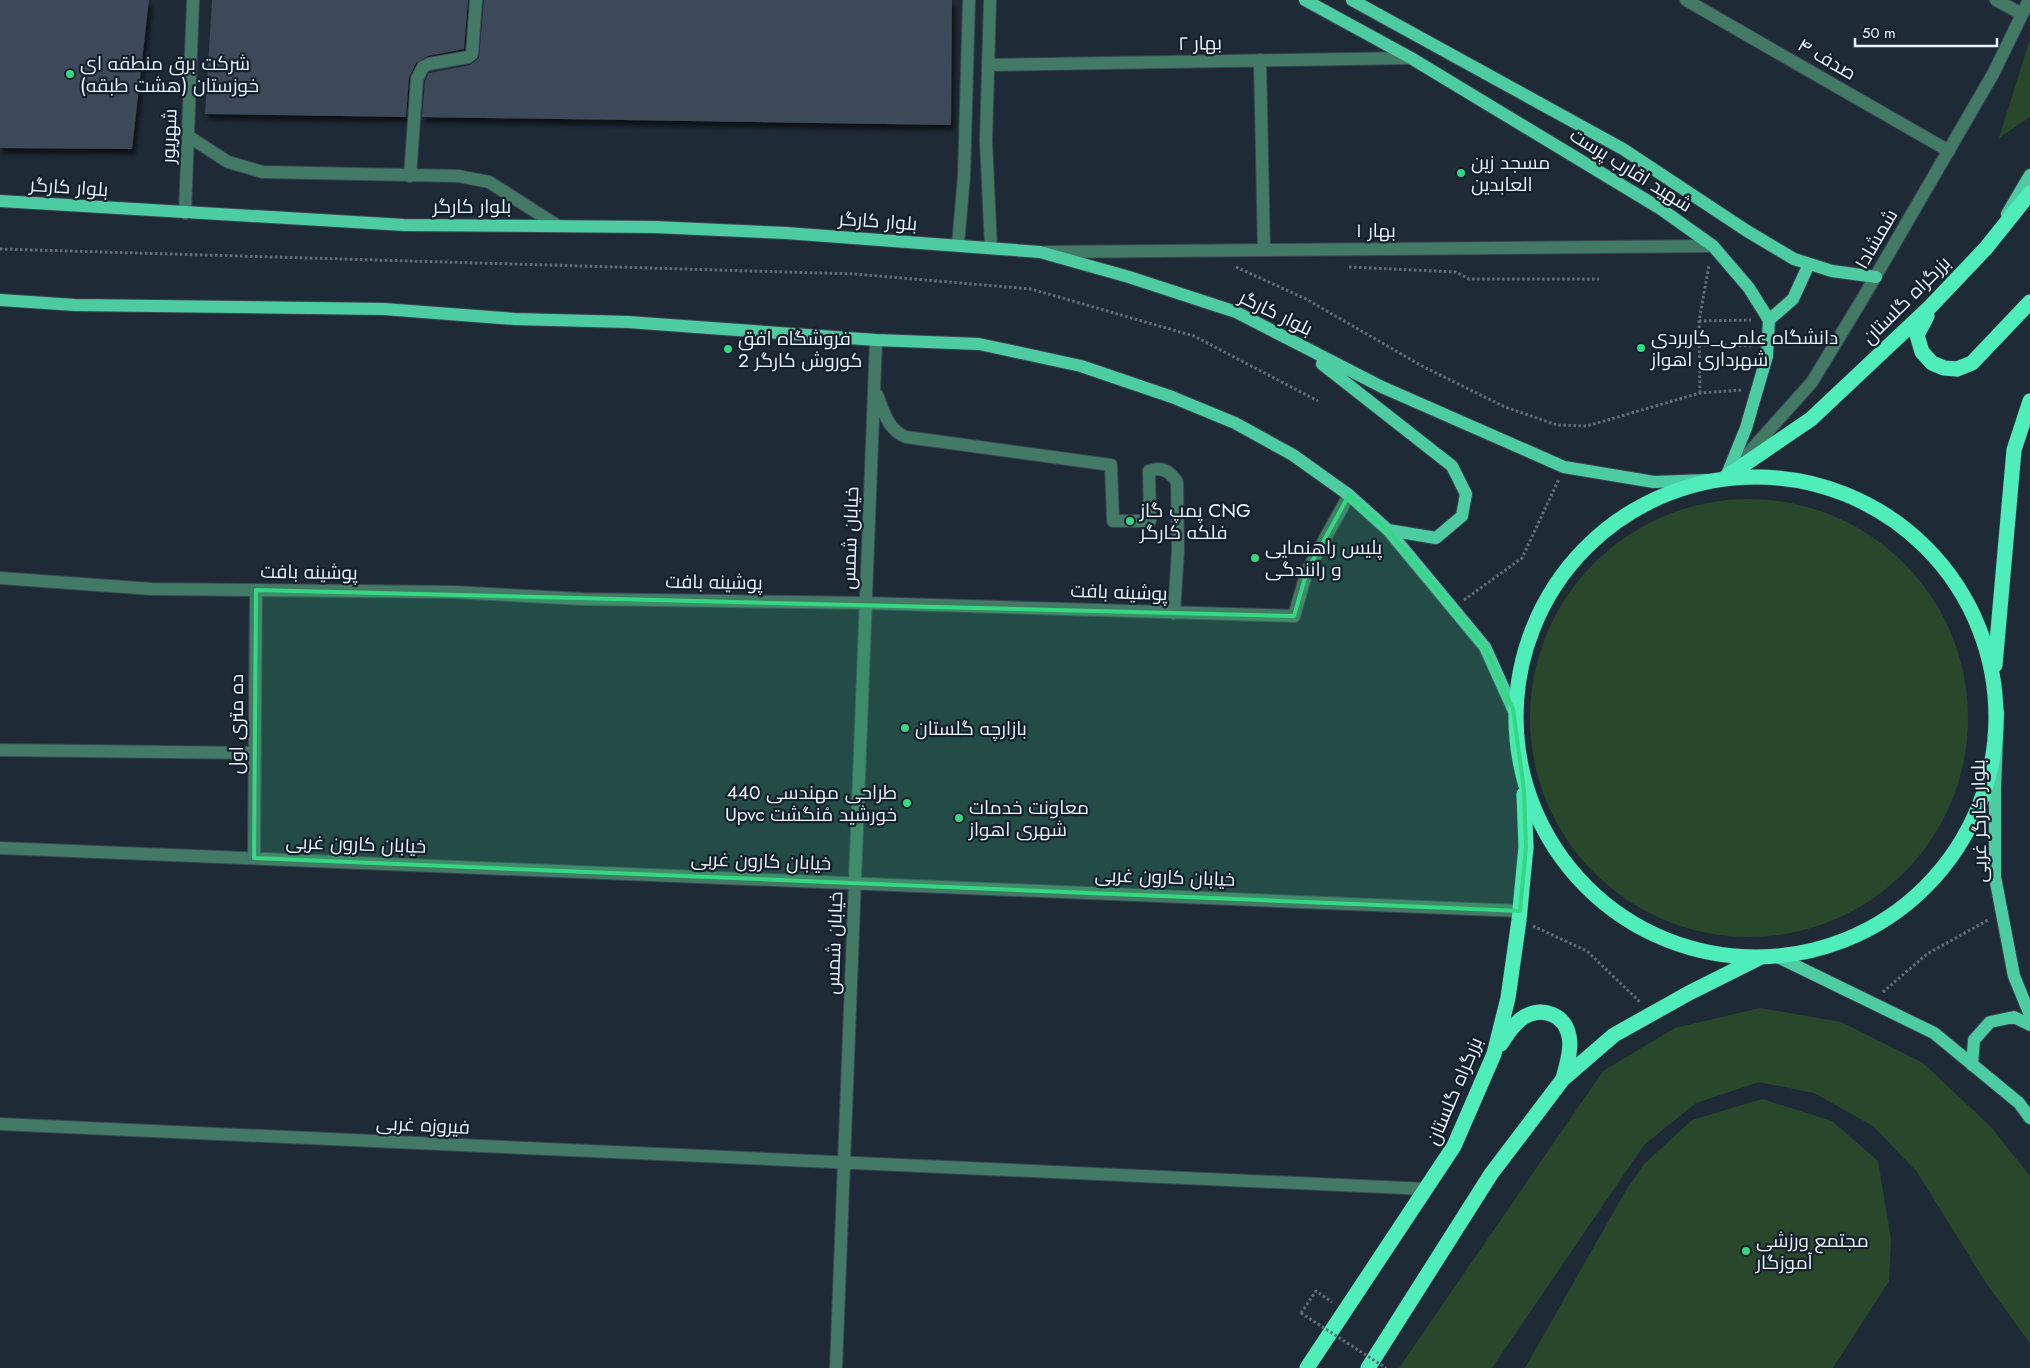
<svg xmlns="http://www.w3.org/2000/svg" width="2030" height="1368" font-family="Jost,Cairo,sans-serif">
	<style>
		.green { fill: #29482b }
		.building { fill: #3d4a58; filter: url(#shadow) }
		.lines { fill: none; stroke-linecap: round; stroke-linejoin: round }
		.minor-casing { stroke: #3b4652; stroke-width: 14 }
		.major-casing { stroke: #3b4652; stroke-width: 14 }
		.highway-casing { stroke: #3b4652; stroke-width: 16 }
		.path { stroke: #646e79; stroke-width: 3; stroke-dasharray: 2.5 2.5; stroke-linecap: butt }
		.minor { stroke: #437a65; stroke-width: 12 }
		.major { stroke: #4ecca1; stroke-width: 12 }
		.highway { stroke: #4eedb9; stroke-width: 15 }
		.path-bridge { stroke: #646e79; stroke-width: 3; stroke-dasharray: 2.5 2.5; stroke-linecap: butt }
		.marked { fill: #34d881; fill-opacity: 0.2; stroke: #34d881; stroke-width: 4; stroke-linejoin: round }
		.poi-dot { fill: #34d881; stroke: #14202c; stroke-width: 2 }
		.labels { text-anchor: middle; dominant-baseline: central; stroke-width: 4.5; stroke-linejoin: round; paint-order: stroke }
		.street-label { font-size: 19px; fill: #ecf4fd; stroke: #14202c }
		.poi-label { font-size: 19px; fill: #ecf4fd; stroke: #14202c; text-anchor: start }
	</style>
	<defs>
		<filter id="shadow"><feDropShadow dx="3" dy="5.5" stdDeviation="2.5" flood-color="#0009"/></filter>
	</defs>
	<rect width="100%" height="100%" fill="#1e2a36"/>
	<path class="green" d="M2030 39V117L1999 138Z
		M1530 718a219 219 0 1 1 438 0a219 219 0 1 1-438 0Z
		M1760 1008 1841 1022 1923 1063 1991 1127 2030 1176V1343L1986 1283 1917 1172 1873 1126 1814 1093 1759 1082 1696 1103 1644 1145 1492 1368H1399L1603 1071 1675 1028Z
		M1762 1099 1832 1121 1878 1161 1891 1239 1889 1281 1833 1368H1525L1625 1192 1644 1164 1692 1120Z"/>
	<path class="building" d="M0 0H149L132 149 0 148Z
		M212 0H468L464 49 428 56 416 63 409 78 406 117 205 114Z
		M484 0H952L951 125 422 117 425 81 429 73 470 65 479 58Z"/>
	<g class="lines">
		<defs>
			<path id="minor" d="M990 0 986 141 991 248
				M1686 0 1949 151
				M1996 0 2022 14
				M1260 60 1264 250
				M990 65 1411 58
				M188 136 228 162 263 172 458 176 489 182 558 226
				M410 176 417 79 423 67 429 64 468 57 472 54 476 0
				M185 213 193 0
				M958 245 964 176 969 0
				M1045 252 1713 246
				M877 395C884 412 888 430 906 437L1111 465 1113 521H1150L1149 471C1161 466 1170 471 1177 482L1178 550 1174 613
				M1737 466 1812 382 1863 298 1993 74 2029 0
				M0 578 152 589 454 592 583 599 866 603 1294 616 1307 571 1349 495
				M0 750 255 753
				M0 848 1520 911
				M254 858 256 590
				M0 1124 1427 1189
				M836 1368 876 340"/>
			<path id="major" d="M1305 0 1411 58 1661 209 1713 246 1749 288 1769 320 1767 356 1746 428 1726 477
				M1352 0 1623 149 1747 231 1794 259 1832 271 1876 277
				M0 201 404 225 654 227 786 233 1040 252 1129 277 1236 312 1382 387 1564 467 1654 482 1708 480
				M2007 214 2030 175
				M0 300 75 305 384 309 515 319 628 322 876 340 979 344 1081 366 1172 397 1235 423 1293 455 1349 495 1388 530 1485 647 1513 709
				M1769 320 1793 299 1809 264
				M1322 364 1452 466 1466 494 1462 516 1436 538 1388 530
				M1998 712 1995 787V877L2014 976 2030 1015
				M1778 957 1934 1033 2019 1103 2030 1118
				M1972 1065 1974 1040 1990 1022 2014 1017 2030 1025"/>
			<path id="highway" d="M1927 316 1917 335 1922 352 1932 363 1944 368 1957 369 1972 363 2030 302
				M1516 717a240 240 0 1 1 480 0a240 240 0 1 1-480 0Z
				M1726 477 1811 419 1930 307 1986 248 2030 193
				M1995 665 2014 450 2030 401
				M1501 1044C1507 1034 1514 1023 1524 1017 1543 1006 1565 1015 1569 1036 1572 1050 1566 1066 1563 1079
				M1307 1368 1454 1146 1494 1054 1508 998 1519 920 1526 847 1524 794
				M1368 1368 1491 1174 1563 1079 1614 1035 1689 993 1759 958"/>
		</defs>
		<use href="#minor" class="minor-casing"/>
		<use href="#major" class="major-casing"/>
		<use href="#highway" class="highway-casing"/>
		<path class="path" d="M0 249 855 274 1031 289 1194 336 1318 401
			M1236 267 1306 299 1422 366 1505 407 1557 425 1587 426 1700 393 1742 390
			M1349 267 1456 272 1469 279H1599
			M1699 321 1751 320
			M1699 345 1754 346
			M1700 393 1699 321 1709 265
			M1464 600 1522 558 1559 479
			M1533 926 1587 951 1641 1003
			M1883 992 1927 954 1988 920
			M1301 1313 1316 1291 1332 1302"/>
		<use href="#minor" class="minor"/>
		<use href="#major" class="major"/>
		<use href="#highway" class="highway"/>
		<path class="path-bridge" d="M1301 1313 1386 1368"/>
	</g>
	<path class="marked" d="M1349 495 1388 530 1485 647 1513 709 1524 790 1526 847 1520 911 254 858 256 590 1294 616 1307 571Z"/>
	<g class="poi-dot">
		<circle cx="70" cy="74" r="5"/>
		<circle cx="1461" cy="173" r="5"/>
		<circle cx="1641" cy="348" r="5"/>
		<circle cx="728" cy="349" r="5"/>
		<circle cx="1130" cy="521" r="5"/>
		<circle cx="1255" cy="558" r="5"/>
		<circle cx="905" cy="728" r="5"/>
		<circle cx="907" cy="803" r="5"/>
		<circle cx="959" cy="818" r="5"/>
		<circle cx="1746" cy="1251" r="5"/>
	</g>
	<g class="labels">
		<g class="street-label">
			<text transform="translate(1200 43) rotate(-1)">بهار ۲</text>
			<text transform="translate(1827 59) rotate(30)">صدف ۴</text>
			<text transform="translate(169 136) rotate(-88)">شهریور</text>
			<text transform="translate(1631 170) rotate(32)">شهید اقارب پرست</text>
			<text transform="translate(69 187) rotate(4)">بلوار کارگر</text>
			<text x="472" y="206">بلوار کارگر</text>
			<text transform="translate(878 221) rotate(4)">بلوار کارگر</text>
			<text x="1376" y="230">بهار ۱</text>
			<text transform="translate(1876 239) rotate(-60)">شمشاد۱</text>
			<text transform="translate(1906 300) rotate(-45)">بزرگراه گلستان</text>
			<text transform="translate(1276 313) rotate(26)">بلوار کارگر</text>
			<text transform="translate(850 538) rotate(-88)">خیابان شمس</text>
			<text transform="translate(309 572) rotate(1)">پوشینه بافت</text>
			<text transform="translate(714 582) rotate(1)">پوشینه بافت</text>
			<text transform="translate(1119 592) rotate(2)">پوشینه بافت</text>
			<text transform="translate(236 724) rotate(-90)">ده متری اول</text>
			<text transform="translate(1979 821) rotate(-91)">بلوار کارگر غربی</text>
			<text transform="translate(356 844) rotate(2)">خیابان کارون غربی</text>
			<text transform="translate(761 861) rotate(2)">خیابان کارون غربی</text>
			<text transform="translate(1165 877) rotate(2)">خیابان کارون غربی</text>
			<text transform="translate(834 943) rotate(-88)">خیابان شمس</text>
			<text transform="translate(1454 1091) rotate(-67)">بزرگراه گلستان</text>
			<text transform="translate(423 1125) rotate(3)">فیروزه غربی</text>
		</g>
		<g class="poi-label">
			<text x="80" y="63">شرکت برق منطقه ای<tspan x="80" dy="22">خوزستان (هشت طبقه)</tspan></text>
			<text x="1471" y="162">مسجد زین<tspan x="1471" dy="22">العابدین</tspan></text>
			<text x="1651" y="337">دانشگاه علمی_کاربردی<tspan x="1651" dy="22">شهرداری اهواز</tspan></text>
			<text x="738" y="338">فروشگاه افق<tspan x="738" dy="22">کوروش کارگر 2</tspan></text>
			<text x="1140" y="510">پمپ گاز CNG<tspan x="1140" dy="22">فلکه کارگر</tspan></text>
			<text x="1265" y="547">پلیس راهنمایی<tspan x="1265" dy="22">و رانندگی</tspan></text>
			<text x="915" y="728">بازارچه گلستان</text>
			<text x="897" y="792" text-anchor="end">طراحی مهندسی 440<tspan x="897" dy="22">Upvc خورشید مُنگشت</tspan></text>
			<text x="969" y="807">معاونت خدمات<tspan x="969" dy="22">شهری اهواز</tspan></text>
			<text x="1756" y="1240">مجتمع ورزشی<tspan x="1756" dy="22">آموزگار</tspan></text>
		</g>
	</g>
	<path d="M1855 38v8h142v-8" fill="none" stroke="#ecf4fd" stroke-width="2.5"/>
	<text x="1862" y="38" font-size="15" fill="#ecf4fd" stroke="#14202c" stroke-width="4" paint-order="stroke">50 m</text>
</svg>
